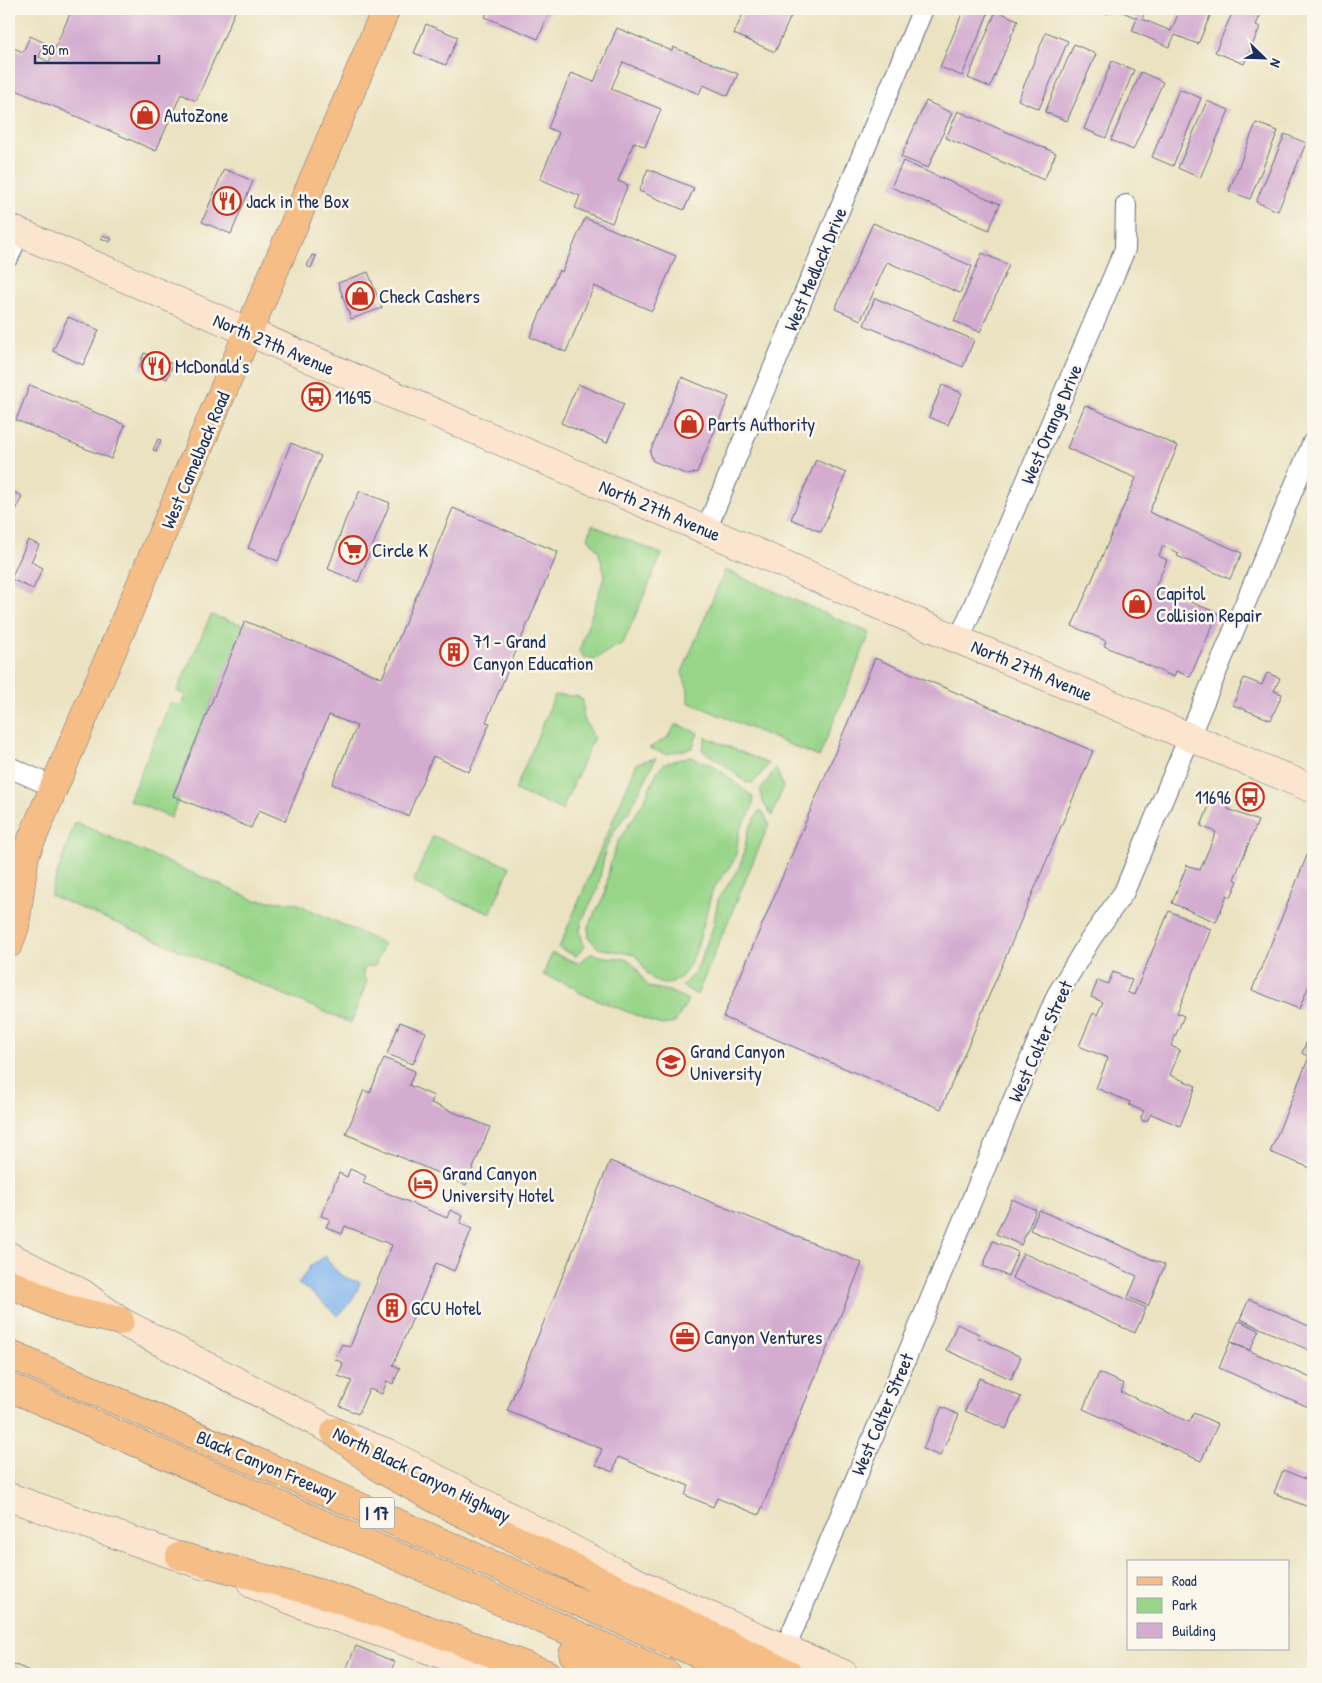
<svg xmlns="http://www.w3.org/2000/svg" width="1322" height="1683" font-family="'Patrick Hand',sans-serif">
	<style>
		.green { fill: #98d589; stroke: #5a8274 }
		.water { fill: #80b4ee; stroke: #4e72a6 }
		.building { fill: #d3acd0 }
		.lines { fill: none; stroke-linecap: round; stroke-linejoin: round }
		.street-casing { stroke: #636e80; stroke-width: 22 }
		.secondary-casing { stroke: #636e80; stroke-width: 29 }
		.primary-casing { stroke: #636e80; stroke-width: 29 }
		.highway-casing { stroke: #636e80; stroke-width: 29 }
		.street { stroke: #fff; stroke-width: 20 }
		.secondary { stroke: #fbe5cf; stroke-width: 28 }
		.primary { stroke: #f6be87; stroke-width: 28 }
		.highway { stroke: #f6be87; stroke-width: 28 }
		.labels { text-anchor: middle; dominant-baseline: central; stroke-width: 5; stroke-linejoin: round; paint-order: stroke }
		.shield { fill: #fbf7ec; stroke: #5e6b89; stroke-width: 1 }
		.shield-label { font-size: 18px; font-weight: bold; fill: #1b2f5e }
		.poi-label { font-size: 19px; fill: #1b2f5e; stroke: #fbf7ec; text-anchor: start }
		.street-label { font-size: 19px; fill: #1b2f5e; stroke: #fbf7ec }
	</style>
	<rect width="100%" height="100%" fill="#fbf7ec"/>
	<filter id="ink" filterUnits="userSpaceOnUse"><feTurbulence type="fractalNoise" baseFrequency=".02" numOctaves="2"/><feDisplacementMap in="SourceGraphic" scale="10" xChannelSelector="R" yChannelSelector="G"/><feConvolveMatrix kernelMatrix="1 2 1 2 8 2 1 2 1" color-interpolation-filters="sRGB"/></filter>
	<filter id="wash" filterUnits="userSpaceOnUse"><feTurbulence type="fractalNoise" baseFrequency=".0096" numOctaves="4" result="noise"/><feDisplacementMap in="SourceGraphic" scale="20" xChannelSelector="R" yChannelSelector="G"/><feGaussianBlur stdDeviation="1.12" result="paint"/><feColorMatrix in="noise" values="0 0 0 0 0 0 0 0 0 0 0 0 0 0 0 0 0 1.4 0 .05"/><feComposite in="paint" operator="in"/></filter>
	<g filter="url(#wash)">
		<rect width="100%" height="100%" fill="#eae2c0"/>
		<path class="green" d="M592 525 662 554 622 646 614 647 594 660 585 658 579 651 605 575 598 550 588 538Z
			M725 570 870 633 819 757 688 702V691L682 672Z
			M211 615 244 625 173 795 179 798 171 818 129 800 170 703 181 706 185 695 177 691Z
			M555 695 577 696 583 700 584 719 594 737 562 810 515 790Z
			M676 724 698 733 692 748 666 754 649 748 667 738Z
			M706 737 769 764 753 783 745 782 725 765 702 750Z
			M690 757 714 766 752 796C757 808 746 817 741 827 736 838 739 849 734 860 729 870 720 878 714 888 704 906 695 1007 653 979 645 973 642 962 635 955L598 948 589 938 588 926 605 894 610 865 617 843 643 803 657 772 665 763Z
			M656 758 631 808 613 833 606 848 597 891 582 920 580 932 584 947 576 956 559 948 637 763Z
			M776 768 783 787 772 816 763 802 760 791Z
			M759 811 763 812 769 824 697 995 682 986 695 972 701 959 713 927 718 900 741 865 748 831Z
			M75 822 255 900 296 903 384 944 375 966H368L364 969 363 976 367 981 351 1023 50 895Z
			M433 836 510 867 490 914 413 883Z
			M552 953 578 963 592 953C605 960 621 956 630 961 638 967 642 980 649 987L669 991 688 1000 675 1023 662 1025 655 1023 578 992 572 986 543 975Z"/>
		<path class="water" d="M326 1256C333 1271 343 1279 360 1282 356 1297 348 1305 338 1316L307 1289 298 1284 311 1265Z"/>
		<g id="blocks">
			<path class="building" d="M72 9H236L196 101 181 94 156 151 9 87V46L23 52 30 36 45 43 39 57 49 62Z
				M489 9H551L538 39 485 17Z
				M745 9H794L775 52 734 34Z
				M964 9H990L962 76 940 67Z
				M1097 9H1110L1108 14Z
				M1115 9H1146L1142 19 1171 31 1179 12 1184 14 1187 9H1213L1198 44 1175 35 1169 47 1132 31 1137 18Z
				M1234 9H1263L1256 25 1260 27 1244 64 1215 52Z
				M996 11 1018 20 990 87 968 78Z
				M426 24 458 37 446 65 414 53Z
				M617 28 672 51 673 47 738 74 728 96 703 85 699 94 623 62 611 89 661 109 645 147 634 142 618 181 628 185 612 223 575 208 580 196 540 179 559 133 548 128 571 73 594 82Z
				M1046 32 1068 41 1039 109 1018 100Z
				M1074 44 1096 54 1067 121 1045 112Z
				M1112 61 1134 70 1106 138 1084 129Z
				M1141 72 1163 82 1133 150 1111 140Z
				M1179 89 1201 98 1173 166 1152 157Z
				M926 101 952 113 928 168 901 157Z
				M1207 101 1229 110 1200 178 1178 168Z
				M958 111 1056 153 1044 180 946 138Z
				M1256 123 1278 131 1250 199 1229 191Z
				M1285 134 1306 143 1278 211 1256 202Z
				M903 161 1000 204 989 230 891 187Z
				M224 169 253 181 231 234 202 222Z
				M648 169 694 188 684 210 639 191Z
				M585 218 676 256 652 311 594 286 566 352 530 337 559 270 562 272Z
				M873 223 972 266 960 293 887 262 861 320 835 309Z
				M102 235 112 239 110 242 101 238Z
				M982 253 1009 265 980 332 954 321Z
				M312 255 316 256 311 268 307 266Z
				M368 272 382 308 351 319 338 283Z
				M875 298 974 340 963 367 864 325Z
				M68 317 99 330 83 365 53 351Z
				M144 353 173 364 167 379 139 368Z
				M682 377 729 397 697 472 688 475 653 461 650 452Z
				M578 384 624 404 607 443 561 423Z
				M30 385 125 425 111 459 16 420Z
				M942 385 962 393 948 425 929 417Z
				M307 391 318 396 317 399 306 395Z
				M1085 405 1178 446 1149 512 1242 553 1230 579 1177 556 1179 553 1163 546 1159 556 1167 560 1155 588 1218 613 1190 677 1176 671 1174 677 1104 646 1106 641 1072 626 1136 478 1067 448Z
				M158 439 161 440 156 451 153 450Z
				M291 443 321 456 278 561 248 548Z
				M816 460 846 473 821 532 791 519Z
				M9 490 22 496 9 526Z
				M360 491 390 503 358 582 328 569 346 518Z
				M453 508 558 552 486 722 490 723 469 772 433 756 408 816 332 784 357 726 329 715 285 821 259 810 251 828 173 796 245 621 382 678Z
				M28 540 39 545 31 562 43 568 33 589 11 579Z
				M875 658 1093 751 941 1109 723 1017Z
				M1267 673 1280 678 1274 691 1282 694 1271 720 1233 705 1244 678 1262 685Z
				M1249 794 1258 797 1256 802 1247 798Z
				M1213 796 1230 804 1228 809 1258 821 1234 879 1238 881 1231 897 1227 895 1216 922 1172 903 1187 865 1200 870 1216 832 1201 826Z
				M1313 841V976L1299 1009 1252 990Z
				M1169 911 1211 929 1177 1013 1184 1016 1171 1046 1180 1050 1170 1075 1196 1086 1180 1126 1151 1114 1147 1121H1142L1141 1117 1144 1111 1129 1105 1130 1102 1096 1088 1108 1058 1079 1046 1093 1013 1097 1015 1103 1002 1091 997 1098 980 1108 984 1113 972 1132 980 1127 992 1134 995Z
				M400 1022 426 1032 413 1064 387 1054Z
				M1313 1027V1169L1270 1152 1309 1057 1302 1053Z
				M384 1058 415 1071 409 1085 434 1096 431 1103 490 1127 466 1185 346 1134 364 1090 370 1093Z
				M610 1161 862 1263 759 1515 717 1498 713 1507 685 1495 689 1486 618 1457 613 1472 596 1465 602 1449 507 1411Z
				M350 1169 366 1176 363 1183 447 1218 450 1210 463 1216 460 1223 472 1229 454 1271 436 1263 393 1365 400 1368 393 1384 387 1381 382 1394 369 1389 358 1414 340 1406 352 1381 338 1376 343 1363 335 1359 342 1344 350 1347 392 1245 345 1226 342 1234 326 1227 330 1219 321 1216 339 1173 347 1177Z
				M1012 1199 1036 1210 1021 1245 996 1234Z
				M1039 1210 1165 1265 1148 1306 1128 1297 1137 1276 1030 1230Z
				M993 1241 1018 1252 1008 1276 983 1266Z
				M1023 1253 1146 1308 1135 1333 1012 1278Z
				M1249 1299 1313 1328V1352L1240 1319Z
				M1239 1321 1259 1330 1250 1350 1230 1341Z
				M957 1324 979 1334 977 1337 1021 1357 1011 1379 946 1350Z
				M1230 1342 1313 1379V1409L1219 1368Z
				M1099 1373 1124 1384 1121 1392 1189 1422 1194 1413 1218 1424 1201 1461 1083 1409Z
				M979 1378 1021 1397 1006 1429 965 1411Z
				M942 1407 959 1415 940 1456 923 1449Z
				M1283 1470 1313 1482V1509L1274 1493Z
				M356 1646 395 1662 389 1674H344Z
				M9 1662 36 1674H9Z"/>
		</g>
	</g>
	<g filter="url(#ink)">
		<use href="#blocks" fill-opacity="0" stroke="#636e80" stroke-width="1"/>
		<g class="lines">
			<defs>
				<path id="street" d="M9 256 19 232
					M706 530 923 9
					M959 640 1125 249 1126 205
					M9 767 54 787
					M785 1649 1057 995 1090 940 1124 892 1313 442"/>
				<path id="secondary" d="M9 228 959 640 1313 789
					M9 1256 82 1293 120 1321 335 1432 388 1453 614 1571 687 1606 844 1674
					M9 1497 202 1565
					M252 1584 320 1612 499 1674"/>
				<path id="primary" d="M9 875 25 855 386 9
					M9 944 15 927 25 855
					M9 1283 63 1308 120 1321"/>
				<path id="highway" d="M9 1354 744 1674
					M9 1387 667 1674
					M335 1432 381 1469 452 1508 789 1674
					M180 1556 327 1595 452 1638 547 1674
					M573 1654 618 1674"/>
			</defs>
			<use href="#street" class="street-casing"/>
			<use href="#secondary" class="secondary-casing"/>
			<use href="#primary" class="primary-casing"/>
			<use href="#highway" class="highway-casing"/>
			<use href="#street" class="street"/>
			<use href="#secondary" class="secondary"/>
			<use href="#primary" class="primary"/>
			<use href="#highway" class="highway"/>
		</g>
	</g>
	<defs>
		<symbol id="shop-ring" viewBox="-11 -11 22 22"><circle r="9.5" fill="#fbf7ec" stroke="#c8321e" stroke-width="1.5"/><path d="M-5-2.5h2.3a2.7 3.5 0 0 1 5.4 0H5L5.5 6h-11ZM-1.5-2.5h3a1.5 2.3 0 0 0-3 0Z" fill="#c8321e"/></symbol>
		<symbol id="restaurant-ring" viewBox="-11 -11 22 22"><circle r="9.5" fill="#fbf7ec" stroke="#c8321e" stroke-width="1.5"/><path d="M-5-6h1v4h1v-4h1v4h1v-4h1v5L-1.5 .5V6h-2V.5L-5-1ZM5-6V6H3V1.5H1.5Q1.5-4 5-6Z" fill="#c8321e"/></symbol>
		<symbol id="bus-ring" viewBox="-11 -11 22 22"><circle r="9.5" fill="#fbf7ec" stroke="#c8321e" stroke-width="1.5"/><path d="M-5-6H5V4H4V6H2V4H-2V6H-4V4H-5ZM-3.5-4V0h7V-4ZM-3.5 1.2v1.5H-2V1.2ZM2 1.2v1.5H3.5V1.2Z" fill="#c8321e"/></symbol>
		<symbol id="supermarket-ring" viewBox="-11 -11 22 22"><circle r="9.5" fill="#fbf7ec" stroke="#c8321e" stroke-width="1.5"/><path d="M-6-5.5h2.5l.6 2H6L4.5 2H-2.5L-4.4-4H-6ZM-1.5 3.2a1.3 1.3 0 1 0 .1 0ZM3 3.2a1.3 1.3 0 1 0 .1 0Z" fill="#c8321e"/></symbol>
		<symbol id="building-ring" viewBox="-11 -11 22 22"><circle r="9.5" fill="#fbf7ec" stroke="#c8321e" stroke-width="1.5"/><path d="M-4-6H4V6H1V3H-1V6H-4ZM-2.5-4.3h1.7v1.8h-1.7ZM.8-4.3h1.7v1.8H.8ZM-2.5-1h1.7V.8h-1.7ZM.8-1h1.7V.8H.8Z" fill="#c8321e"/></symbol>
		<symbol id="university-ring" viewBox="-11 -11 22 22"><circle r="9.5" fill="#fbf7ec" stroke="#c8321e" stroke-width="1.5"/><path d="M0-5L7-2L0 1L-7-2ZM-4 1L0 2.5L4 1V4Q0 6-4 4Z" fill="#c8321e"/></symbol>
		<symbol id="hotel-ring" viewBox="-11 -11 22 22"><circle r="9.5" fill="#fbf7ec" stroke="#c8321e" stroke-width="1.5"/><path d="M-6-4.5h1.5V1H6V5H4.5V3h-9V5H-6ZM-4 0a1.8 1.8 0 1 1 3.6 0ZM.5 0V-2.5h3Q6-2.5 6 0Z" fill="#c8321e"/></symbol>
		<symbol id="office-ring" viewBox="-11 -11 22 22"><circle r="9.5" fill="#fbf7ec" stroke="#c8321e" stroke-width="1.5"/><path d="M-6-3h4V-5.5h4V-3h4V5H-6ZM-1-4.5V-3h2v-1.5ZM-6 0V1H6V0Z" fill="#c8321e"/></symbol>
	</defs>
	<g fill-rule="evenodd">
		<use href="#shop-ring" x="129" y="99" width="32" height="32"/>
		<use href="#restaurant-ring" x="211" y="185" width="32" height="32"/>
		<use href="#shop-ring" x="344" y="280" width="32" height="32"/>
		<use href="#restaurant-ring" x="140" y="350" width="32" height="32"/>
		<use href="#bus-ring" x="300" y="381" width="32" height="32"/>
		<use href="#shop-ring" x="673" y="408" width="32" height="32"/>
		<use href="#supermarket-ring" x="337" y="534" width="32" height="32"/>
		<use href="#shop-ring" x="1121" y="588" width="32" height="32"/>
		<use href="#building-ring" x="438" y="636" width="32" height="32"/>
		<use href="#bus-ring" x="1234" y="781" width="32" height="32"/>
		<use href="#university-ring" x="655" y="1046" width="32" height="32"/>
		<use href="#hotel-ring" x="407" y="1168" width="32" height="32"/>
		<use href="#building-ring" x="376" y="1292" width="32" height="32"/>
		<use href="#office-ring" x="669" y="1321" width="32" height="32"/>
	</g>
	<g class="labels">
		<rect class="shield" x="359.5" y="1497.5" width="35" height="31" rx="4"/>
		<g class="shield-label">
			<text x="377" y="1513">I 17</text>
		</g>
		<g class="poi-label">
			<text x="164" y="115">AutoZone</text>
			<text x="246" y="201">Jack in the Box</text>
			<text x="379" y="296">Check Cashers</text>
			<text x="175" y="366">McDonald's</text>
			<text x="335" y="397">11695</text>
			<text x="708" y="424">Parts Authority</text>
			<text x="372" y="550">Circle K</text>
			<text x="1156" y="593">Capitol<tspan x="1156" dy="22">Collision Repair</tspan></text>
			<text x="473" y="641">71 - Grand<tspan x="473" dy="22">Canyon Education</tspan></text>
			<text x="1231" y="797" text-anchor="end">11696</text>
			<text x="690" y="1051">Grand Canyon<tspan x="690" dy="22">University</tspan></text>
			<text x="442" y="1173">Grand Canyon<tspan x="442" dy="22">University Hotel</tspan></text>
			<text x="411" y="1308">GCU Hotel</text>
			<text x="704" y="1337">Canyon Ventures</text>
		</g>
		<g class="street-label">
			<text transform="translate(815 269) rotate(-67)">West Medlock Drive</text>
			<text transform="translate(274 344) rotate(23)">North 27th Avenue</text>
			<text transform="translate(1051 424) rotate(-67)">West Orange Drive</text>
			<text transform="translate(195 460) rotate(-67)">West Camelback Road</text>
			<text transform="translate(660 510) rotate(23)">North 27th Avenue</text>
			<text transform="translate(1032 670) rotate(23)">North 27th Avenue</text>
			<text transform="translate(1040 1041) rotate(-66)">West Colter Street</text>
			<text transform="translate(882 1414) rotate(-67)">West Colter Street</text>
			<text transform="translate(267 1465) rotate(23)">Black Canyon Freeway</text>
			<text transform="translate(422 1474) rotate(26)">North Black Canyon Highway</text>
		</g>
	</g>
	<rect width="1322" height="1683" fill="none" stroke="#fbf7ec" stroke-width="30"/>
	<rect x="1127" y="1560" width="162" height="90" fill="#fbf7ec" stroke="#a1a7b3"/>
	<rect x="1137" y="1577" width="25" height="8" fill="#f6be87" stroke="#a1a7b3"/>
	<text x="1172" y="1586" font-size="15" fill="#1b2f5e">Road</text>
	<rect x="1137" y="1598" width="25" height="15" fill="#98d589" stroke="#a1a7b3"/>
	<text x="1172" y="1610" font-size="15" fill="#1b2f5e">Park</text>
	<rect x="1137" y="1623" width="25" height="15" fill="#d3acd0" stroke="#a1a7b3"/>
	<text x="1172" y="1636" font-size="15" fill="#1b2f5e">Building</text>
	<g transform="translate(1264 58) rotate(113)" stroke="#fbf7ec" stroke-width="4" paint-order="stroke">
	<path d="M0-4L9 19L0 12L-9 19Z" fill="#1b2f5e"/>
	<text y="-8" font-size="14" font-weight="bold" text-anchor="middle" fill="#1b2f5e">N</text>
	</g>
	<path d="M35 55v8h124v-8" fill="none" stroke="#1b2f5e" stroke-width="2.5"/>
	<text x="42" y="55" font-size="15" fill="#1b2f5e" stroke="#fbf7ec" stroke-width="4" paint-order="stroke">50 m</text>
</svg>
